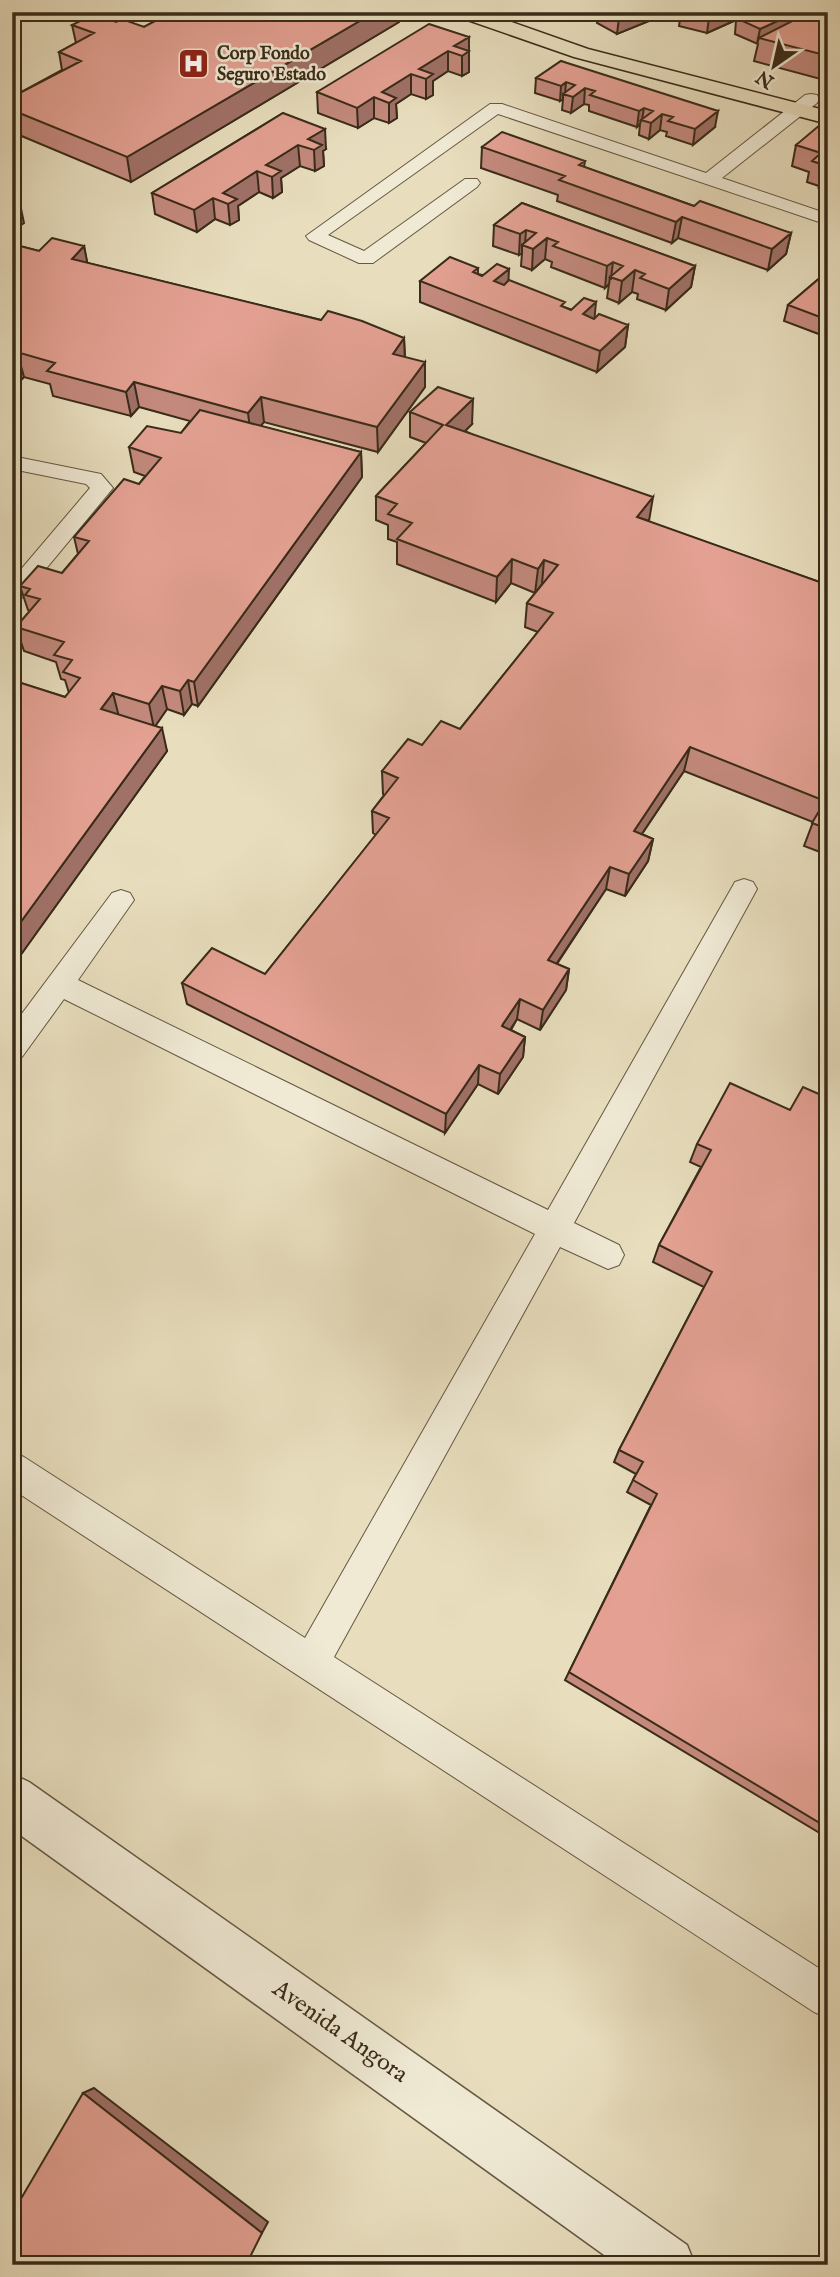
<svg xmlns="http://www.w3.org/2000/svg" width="840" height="2277" font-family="'IM FELL English',serif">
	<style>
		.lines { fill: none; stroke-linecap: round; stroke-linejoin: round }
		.service-casing { stroke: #655842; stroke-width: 2 }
		.minor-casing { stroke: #655842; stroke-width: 3 }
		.primary-casing { stroke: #392b19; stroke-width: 3 }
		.service { fill: #f0ead5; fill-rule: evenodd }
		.minor { fill: #f0ead5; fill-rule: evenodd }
		.primary { fill: #e8debe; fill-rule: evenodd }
		.wall { fill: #c48a7e; stroke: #392b19; stroke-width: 2 }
		.shaded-wall { fill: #a07167; stroke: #392b19; stroke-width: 2 }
		.building { fill: #e4a193; stroke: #392b19; stroke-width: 2 }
		.labels { text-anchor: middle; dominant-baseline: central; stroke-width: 5; stroke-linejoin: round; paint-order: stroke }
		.far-poi-label { font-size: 18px; font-weight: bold; fill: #392b19; stroke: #f0ead5; text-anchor: start }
		.near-street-label { font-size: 24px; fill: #392b19; stroke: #f0ead5 }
	</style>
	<rect width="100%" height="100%" fill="#e8debe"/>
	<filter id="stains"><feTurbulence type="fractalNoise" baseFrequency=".00286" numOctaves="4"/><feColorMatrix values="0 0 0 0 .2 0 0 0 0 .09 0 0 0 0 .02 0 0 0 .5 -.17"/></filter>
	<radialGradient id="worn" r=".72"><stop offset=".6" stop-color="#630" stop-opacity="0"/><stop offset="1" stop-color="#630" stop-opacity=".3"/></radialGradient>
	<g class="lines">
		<defs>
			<path id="service" d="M811 94 817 95 819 99 817 103 722 178 828 214V225L498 114 328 235 364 251 465 179H477L480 183 477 187 373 263H359L309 240 306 236 490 104H502L706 173 805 95Z
				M12 456 101 474 113 488 20 600 12 603V580L90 488 86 484 12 469Z
				M744 879 753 882 757 889 574 1223 619 1245 624 1255 619 1265 608 1269 560 1247 334 1657 828 1974V2018L814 2012 12 1489V1452L24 1457 305 1638 535 1234 64 999 22 1057 12 1061V1027L112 893 121 890 130 893 134 900 78 980 548 1210 735 882Z"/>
			<path id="minor" d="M12 1774 29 1782 687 2245 695 2265H618L12 1829Z"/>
			<path id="primary" d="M453 12H483L588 49 828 111V124L574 57 456 16Z"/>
		</defs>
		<use href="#service" class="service-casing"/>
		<use href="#minor" class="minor-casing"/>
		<use href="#primary" class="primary-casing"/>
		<use href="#service" class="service"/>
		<use href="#minor" class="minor"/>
		<use href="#primary" class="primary"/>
	</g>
	<path class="wall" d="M172 12H399V22L131 182 12 132V97L62 70 59 52 76 43 72 25 116 22 144 27Z
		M598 12H671L617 34 597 23Z
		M681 12H800L799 18 828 12V81L754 61 758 44 735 34 736 20 707 33 679 26Z
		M469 37V72L462 76 448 71 433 81V95L426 99 411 94 396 104 397 118 389 123 374 118 358 128 318 113 317 92Z
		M561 61 715 127 693 145 666 136 667 132 660 130 649 139 639 135 640 124 637 127 589 111V105L584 104 571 113 562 110 563 99 560 101 535 93 536 78Z
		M283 113 326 149 323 151 324 166 315 171 300 166 281 178 282 192 273 198 259 192 238 206 239 220 230 225 215 219 197 232 155 214 152 193Z
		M828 126V178L819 186 807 182 809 172 792 166 796 145Z
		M482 147 585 161 584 167 694 206 791 233 786 254 768 270 678 238 672 243 557 201 558 195 481 168Z
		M522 203 695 266 691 287 666 310 637 299 638 294 632 292 619 303 607 298 609 284 605 288 551 267 552 262 545 259 532 270 521 266 522 253 519 255 493 246 494 225Z
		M12 244 39 251 84 246 87 263 321 320 404 338 405 357 425 387 378 452 264 422 260 426 361 452 362 477 198 706 192 704 184 715 167 709 155 726 167 751 12 967V680L65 697 69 693 65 680 61 679 56 662 24 651 16 627 30 611 28 610 20 586 62 573 78 554 74 537 139 484 145 476 134 472 129 447 181 433 190 421 139 407 131 416 53 396 50 384 24 377 12 389Z
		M478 268V274L509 281 564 307 595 318 628 325 625 347 597 372 420 302V281Z
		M828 271V333L824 336 784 321 788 305Z
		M410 412 472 424 465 431 649 522 828 585V855L804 846 813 822 684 771 642 834 653 839 648 861 625 896 606 889 557 964 569 969 566 990 540 1030 517 1019 511 1030 525 1037 523 1057 498 1094 478 1084 445 1133 187 1004 182 983 265 974 376 835 373 833 372 811 384 795 383 794 382 771 422 745 460 729 538 632 525 627 527 603 535 593 511 583 496 602 397 564V542L388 539V525L376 520V496L426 443 410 437Z
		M828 1098V1838L565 1680 651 1505 627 1492 636 1474 614 1462 619 1450 704 1287 653 1262 659 1245 701 1167 690 1162 697 1144 790 1110Z"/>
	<path class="shaded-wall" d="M375 12H399V22L131 182 127 157Z
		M634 12H671L617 34 619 18Z
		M722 12H738L736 20 707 33 709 18Z
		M797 12H800L797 26 759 38 757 44 760 29Z
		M469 37V72L462 76V56L454 46Z
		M448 51V71L433 81V95L426 99V79L419 69Z
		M411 74V94L396 104 397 118 389 123V103L382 92Z
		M566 82 565 95 563 94V99L560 101 561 86Z
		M585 88 584 104 571 113 573 97Z
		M374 97V118L358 128 357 108Z
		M644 108 642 120H641L640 124 637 127 639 111Z
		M718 111 715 127 693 145 695 129Z
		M662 114 660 130 649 139 651 123Z
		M325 129 326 149 323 151 324 166 315 171 314 150 308 139Z
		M298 145 300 166 281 178 282 192 273 198 272 177 266 165Z
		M828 161 827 178 819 186 824 165Z
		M257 171 259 192 238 206 239 220 230 225 228 204 223 193Z
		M213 198 215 219 197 232 194 210Z
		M19 199 24 223 12 231V203Z
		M682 217 678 238 672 243 676 222Z
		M526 230 525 246 522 245V253L519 255 520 234Z
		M791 233 786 254 768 270 772 249Z
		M547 238 545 259 532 270 533 249Z
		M84 246 89 271 72 259Z
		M613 262 611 278 610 277 609 284 605 288 607 266Z
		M695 266 691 287 666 310 669 289Z
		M509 269 508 290 494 281Z
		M635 270 632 292 619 303 622 281Z
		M596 302 594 324 583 314Z
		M828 323V333L824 336Z
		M628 325 625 347 597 372 600 351Z
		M404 338 405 363 393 354Z
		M17 352 24 377 12 389V357Z
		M425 362V387L378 452 377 427Z
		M134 382 139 407 131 416 126 392Z
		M261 397 264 422 251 437 248 413Z
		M473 399 472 424 446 450V425Z
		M361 452 362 477 198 706 194 682Z
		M653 497 649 521 637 517Z
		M512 559 511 583 496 602 497 577Z
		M544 560 542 584 535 593 538 569Z
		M188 680 192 704 184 715 180 691Z
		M162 686 167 709 154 728 149 704Z
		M113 693 119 717 101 709Z
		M162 728 167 751 12 967V934Z
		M690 747 684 771 629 853 634 831Z
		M653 839 648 861 625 896 629 874Z
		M610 867 606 889 545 981 548 960Z
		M569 969 566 990 540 1030 543 1010Z
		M520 999 517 1019 501 1044 503 1024Z
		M525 1037 523 1057 498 1094 500 1074Z
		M479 1065 478 1084 445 1133 446 1114Z
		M94 2088 268 2222 262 2233 83 2093Z"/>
	<path class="building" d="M172 12H375L127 157 12 110V97L81 61 59 52 94 33 72 25 94 14 116 22 122 19 144 27Z
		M607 12H634L619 18Z
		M686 12H722L709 18Z
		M747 12H797L760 29 738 19 750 13Z
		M810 12H828V56L759 38Z
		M429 24 469 37 454 46 469 51 462 56 448 51 419 69 433 74 426 79 411 74 382 92 396 98 389 103 374 97 357 108 317 92Z
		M561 61 718 111 695 129 668 121 673 117 662 114 651 123 641 120 653 111 644 108 639 111 590 95 595 91 585 88 573 97 563 94 575 85 566 82 561 86 536 78Z
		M283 113 325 129 308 139 322 145 314 150 298 145 266 165 281 171 272 177 257 171 223 193 237 199 228 204 213 198 194 210 152 193Z
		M821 124 828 126V161L824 165 812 161 821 153 796 145Z
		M502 132 585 161 579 165 694 206 700 201 791 233 772 249 682 217 676 222 559 180 565 176 482 147Z
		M12 196 19 199 12 203Z
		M522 203 695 266 669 289 640 278 645 274 635 270 622 281 610 277 623 266 613 262 607 266 553 246 558 242 547 238 533 249 522 245 536 233 526 230 520 234 494 225Z
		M52 238 84 246 72 259 321 320 328 311 362 321 404 338 393 354 425 362 377 427 261 397 248 413 134 382 126 392 47 371 55 363 17 352 12 357V244L39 251Z
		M450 257 478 268 473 272 482 276 497 264 509 269 494 281 504 285 509 280 565 302 561 306 571 310 584 298 596 302 583 314 594 319 599 314 628 325 600 351 420 281Z
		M828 271V320L788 305Z
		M438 387 473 399 446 425 653 497 637 517 828 585V829L812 823 825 801 690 747 634 831 653 839 629 874 610 867 548 960 569 969 543 1010 520 999 503 1024 502 1026 525 1037 500 1074 479 1065 446 1114 182 983 212 948 265 974 389 818 372 811 398 778 382 771 408 739 422 745 441 721 460 729 553 613 527 603 558 565 544 560 538 569 512 559 497 577 397 539 412 523 388 514 397 504 376 496 443 425 410 412Z
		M200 410 361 452 194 682 188 680 180 691 162 686 149 704 113 693 101 709 162 728 12 934V680L65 697 80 678 63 672 72 660 54 655 64 642 16 627 40 599 25 595 30 589 20 586 38 566 62 573 89 541 74 537 124 479 139 484 161 458 129 447 147 426 181 433Z
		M730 1083 790 1110 803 1087 828 1098V1828L569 1672 657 1494 633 1480 643 1462 619 1450 712 1272 659 1245 711 1150 697 1144Z
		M83 2093 262 2233 246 2265H12V2214Z"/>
	<defs>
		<symbol id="hospital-square" viewBox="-11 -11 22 22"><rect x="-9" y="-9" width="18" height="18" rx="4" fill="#8f2418" stroke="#f0ead5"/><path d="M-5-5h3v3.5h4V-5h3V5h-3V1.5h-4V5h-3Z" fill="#fff"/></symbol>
	</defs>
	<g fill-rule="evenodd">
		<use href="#hospital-square" x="176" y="46" width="35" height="35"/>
	</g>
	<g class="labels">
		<g class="far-poi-label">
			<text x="217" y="54">Corp Fondo<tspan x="217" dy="21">Seguro Estado</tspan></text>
		</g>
		<g class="near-street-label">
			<text transform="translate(340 2032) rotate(35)">Avenida Angora</text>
		</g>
	</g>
	<rect width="840" height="2277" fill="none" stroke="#e8debe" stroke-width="42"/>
	<rect x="14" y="14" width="812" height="2249" fill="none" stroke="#392b19" stroke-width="3.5"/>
	<rect x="21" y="21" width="798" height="2235" fill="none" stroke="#392b19" stroke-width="2"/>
	<g transform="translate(774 66) rotate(214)" stroke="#f0ead5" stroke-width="5" paint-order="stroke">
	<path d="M0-5L12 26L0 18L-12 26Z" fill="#392b19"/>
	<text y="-10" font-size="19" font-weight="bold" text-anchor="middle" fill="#392b19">N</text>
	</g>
	<rect width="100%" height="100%" filter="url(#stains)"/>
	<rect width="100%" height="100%" fill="url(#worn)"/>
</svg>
